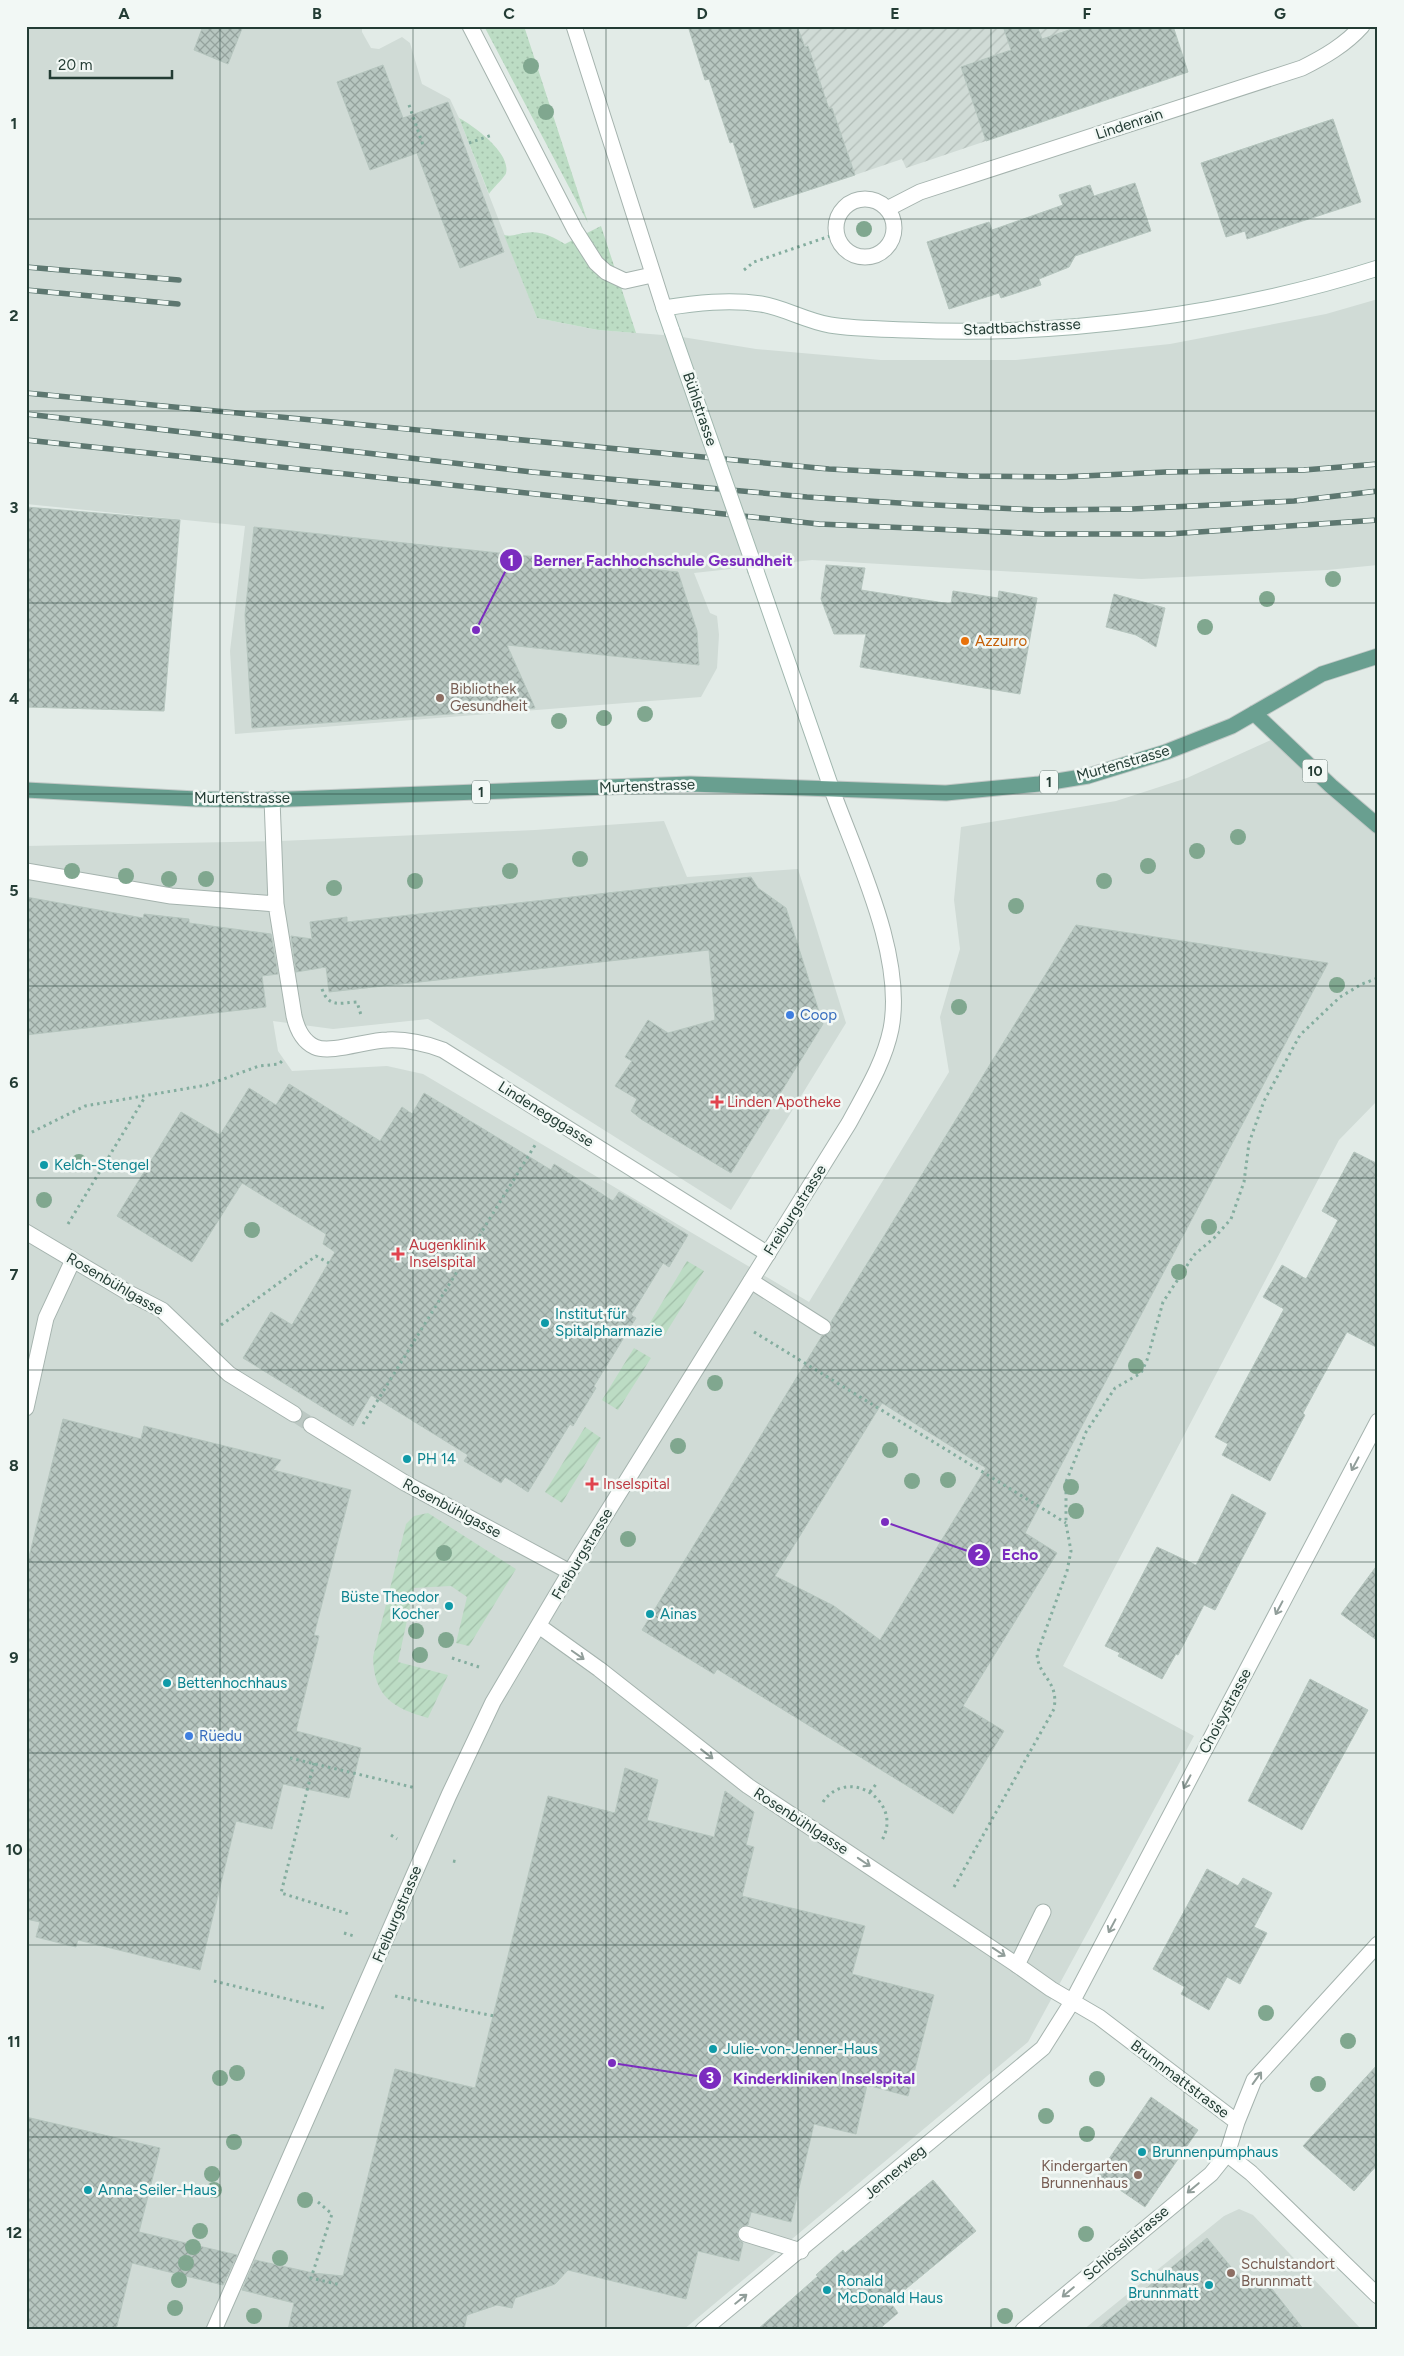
<svg xmlns="http://www.w3.org/2000/svg" width="1404" height="2356" font-family="Figtree,sans-serif">
	<style>
		.built { fill: #d0dbd6 }
		.industrial { fill: url(#industrial-furrows) }
		.grass { fill: url(#grass-dots) }
		.garden { fill: url(#garden-furrows) }
		.building { fill: url(#building-cross-hatch); stroke: #b5c5be; fill-rule: evenodd }
		.lines { fill: none; stroke-linecap: round; stroke-linejoin: round }
		.street-tunnel { stroke: #bcc8c3; stroke-width: 15; stroke-dasharray: 15 8; stroke-linecap: butt }
		.lane-casing { stroke: #a5b3ae; stroke-width: 17 }
		.street-casing { stroke: #a5b3ae; stroke-width: 17 }
		.secondary-casing { stroke: #a1b7af; stroke-width: 17 }
		.primary-casing { stroke: #c1c8c6; stroke-width: 17 }
		.path { stroke: #84ad9f; stroke-width: 3; stroke-dasharray: 2.5 4; stroke-linecap: butt }
		.lane { stroke: #fff; stroke-width: 15 }
		.street { stroke: #fff; stroke-width: 15 }
		.secondary { stroke: #fff; stroke-width: 15 }
		.primary { stroke: #699f90; stroke-width: 15 }
		.rail-casing { stroke: #5d7770; stroke-width: 5.5 }
		.rail { stroke: #f2f8f5; stroke-width: 4; stroke-dasharray: 11; stroke-linecap: butt }
		.secondary-bridge-casing { stroke: #a1b7af; stroke-width: 17; stroke-linecap: butt }
		.secondary-bridge { stroke: #fff; stroke-width: 15 }
		.tree { fill: #80a78f }
		.oneway { stroke: #919e9a }
		.grid { fill: none; stroke: #233c34; stroke-width: 1; stroke-opacity: 0.55 }
		.food-dot { fill: #e8710a; stroke: #f2f8f5; stroke-width: 2 }
		.education-dot { fill: #8d6e63; stroke: #f2f8f5; stroke-width: 2 }
		.shop-dot { fill: #3f7fe0; stroke: #f2f8f5; stroke-width: 2 }
		.health-dot { fill: #e0444e; stroke: #f2f8f5; stroke-width: 2 }
		.culture-dot { fill: #0f9aa8; stroke: #f2f8f5; stroke-width: 2 }
		.labels { text-anchor: middle; dominant-baseline: central; stroke-width: 5; stroke-linejoin: round; paint-order: stroke }
		.shield { fill: #f2f8f5; stroke: #61746e; stroke-width: 1 }
		.shield-label { font-size: 14px; font-weight: bold; fill: #233c34 }
		.street-label { font-size: 15px; fill: #233c34; stroke: #f2f8f5 }
		.food-label { font-size: 15px; fill: #c56008; stroke: #f2f8f5; text-anchor: start }
		.education-label { font-size: 15px; fill: #785e54; stroke: #f2f8f5; text-anchor: start }
		.shop-label { font-size: 15px; fill: #366cbe; stroke: #f2f8f5; text-anchor: start }
		.health-label { font-size: 15px; fill: #be3a42; stroke: #f2f8f5; text-anchor: start }
		.culture-label { font-size: 15px; fill: #0d838f; stroke: #f2f8f5; text-anchor: start }
		.leader { fill: none; stroke: #7b2cbf; stroke-width: 2 }
		.callout-dot { fill: #7b2cbf; stroke: #f2f8f5; stroke-width: 2 }
		.mark-label { font-size: 15px; text-anchor: middle; font-weight: bold; fill: #fff }
		.callout-label { font-size: 16px; text-anchor: middle; font-weight: bold; fill: #7b2cbf; stroke: #f2f8f5; stroke-width: 5; stroke-linejoin: round; paint-order: stroke }
		.neatline { fill: none; stroke: #233c34; stroke-width: 2 }
		.grid-label { font-size: 16px; text-anchor: middle; font-weight: bold; fill: #233c34 }
	</style>
	<defs>
		<pattern id="industrial-furrows" width="10" height="10" patternUnits="userSpaceOnUse" patternTransform="scale(1.25)"><rect width="10" height="10" fill="#d0dbd6"/><path d="M-1 1l2-2M0 10L10 0M9 11l2-2" fill="none" stroke="#b2bdb8"/></pattern>
		<pattern id="grass-dots" width="8" height="8" patternUnits="userSpaceOnUse" patternTransform="scale(1.25)"><rect width="8" height="8" fill="#bcdcc4"/><path d="M2 2h.1M6 6h.1" fill="none" stroke="#a1bea9" stroke-width="1.8" stroke-linecap="round"/></pattern>
		<pattern id="garden-furrows" width="10" height="10" patternUnits="userSpaceOnUse" patternTransform="scale(1.25)"><rect width="10" height="10" fill="#bcdcc4"/><path d="M-1 1l2-2M0 10L10 0M9 11l2-2" fill="none" stroke="#a1bea9"/></pattern>
		<pattern id="building-cross-hatch" width="8" height="8" patternUnits="userSpaceOnUse" patternTransform="scale(1.25)"><rect width="8" height="8" fill="#b7c6c0"/><path d="M0 0l8 8M0 8l8-8" fill="none" stroke="#94a29d"/></pattern>
	</defs>
	<rect width="100%" height="100%" fill="#e2ebe7"/>
	<path class="built" d="M26 26H362V32L371 48 379 49 402 37 410 43 422 84 450 99 459 118 537 318 598 330 676 336 756 349 881 360H1016L1170 344 1326 314 1378 299V565L1327 570 1141 579 812 560 694 573 710 613 717 616 719 635 717 668 701 697 235 734 230 651 245 526 26 504Z
		M1280 736 1378 831V1100L1339 1140 1063 1666 1194 1736 1028 2042 683 2330H26V846L280 841 535 830 664 821 687 877 798 869 846 1023 731 1210 428 1019 333 1029 273 1021 278 1051 292 1071 387 1066 423 1074 809 1302 949 1072 940 1017 960 949 954 900 961 827 1116 801 1187 778Z
		M1239 2209 1253 2215 1362 2330H1083L1224 2216Z"/>
	<path class="industrial" d="M797 26H1003L1011 50 961 68 986 141 906 168 902 159 855 175 832 108 829 109 808 46 805 47Z
		M1037 26H1081L1042 39Z"/>
	<path class="grass" d="M484 26H524L588 223Z
		M459 118C474 126 511 153 506 173 506 176 492 189 489 194Z
		M601 226 636 333 598 330 537 318 504 235C513 237 516 234 524 233 540 230 552 236 565 244Z"/>
	<path class="garden" d="M687 1261 704 1271 664 1336 648 1326Z
		M634 1348 651 1358 618 1410 602 1400Z
		M585 1427 601 1438 562 1503 545 1492Z
		M428 1513 516 1569 469 1646 456 1643 467 1597 451 1586 414 1588 398 1662 448 1675 428 1718C393 1708 374 1697 373 1657L406 1524 414 1516Z"/>
	<path class="building" d="M203 26H243L228 64 194 50Z
		M688 26H797L805 47 808 46 829 109 832 108 855 175 754 208 733 142 730 143 709 79 705 80Z
		M1003 26H1037L1042 39 1081 26H1173L1188 72 986 141 961 67 1011 50Z
		M383 65 403 118 448 102 504 252 460 268 417 153 370 170 337 82Z
		M1333 119 1361 202 1247 239 1245 231 1226 237 1201 163Z
		M1135 183 1151 231 1075 256 1069 267 1039 279 1041 285 1001 298 999 293 949 309 927 242 989 222 992 230 1063 205 1059 195 1090 185 1094 196Z
		M26 507 180 520 164 711 26 707Z
		M254 527 678 572 697 631 699 665 507 645 535 708 252 728 245 615Z
		M826 565 865 568 861 590 951 604 953 591 998 598 999 591 1037 598 1020 694 860 667 866 634H834L821 599Z
		M1114 594 1165 608 1156 647 1136 635 1106 627Z
		M751 877 758 888 786 908 823 1024 731 1173 641 1119 631 1111 637 1099 615 1086 632 1061 625 1057 648 1020 668 1033 715 1020 709 950 329 992 326 967 296 972 291 936 312 939 310 922 347 917V922Z
		M26 897 143 918 144 914 189 919V923L271 934 278 974 262 976 266 1007 26 1035Z
		M1076 925 1328 963 1025 1533 1057 1553 963 1706 1004 1731 953 1814 717 1669 714 1674 642 1630 822 1336 831 1332V1322ZM882 1403 986 1468 880 1640 834 1606 775 1576Z
		M289 1084 380 1141 402 1107 412 1114 424 1093 551 1170 554 1164 613 1201 619 1192 688 1235 669 1267 663 1263 631 1315 636 1318 594 1386 596 1388 573 1426 570 1424 528 1492 505 1477 501 1483 464 1461 468 1455 371 1395 353 1426 243 1358 271 1312 292 1325 335 1252 323 1244 326 1234 242 1183 192 1262 117 1216 181 1112 220 1135 249 1088 276 1105Z
		M1354 1152 1378 1164V1348L1347 1332 1303 1413 1305 1415 1270 1481 1222 1455 1228 1444 1215 1437 1284 1309 1263 1297 1282 1265 1306 1279 1338 1220 1322 1211Z
		M63 1419 141 1439 144 1426 281 1460 273 1470 351 1490 314 1635 319 1636 296 1731 361 1748 349 1798 283 1784 272 1829 236 1821 200 1970 78 1940 76 1947 36 1937 40 1922 26 1919V1569Z
		M1232 1494 1266 1513 1215 1610 1204 1605 1178 1655 1176 1654 1162 1679 1118 1656 1120 1653 1105 1646 1157 1547 1196 1565Z
		M1378 1564V1641L1341 1614Z
		M1310 1679 1368 1710 1302 1830 1248 1801Z
		M625 1768 658 1780 647 1820 714 1837 725 1791 754 1812 746 1845 754 1847 742 1896 865 1926 852 1974 934 1995 908 2096 867 2085 856 2134 814 2124 791 2222 751 2212 748 2225 740 2227 737 2232 739 2240 743 2243 739 2261 698 2251 686 2299 568 2270 555 2284 515 2298 512 2308 497 2305 467 2315 464 2330H288L294 2303 242 2290 255 2260 313 2273 343 2276 395 2069 475 2088 548 1796 615 1813Z
		M1207 1869 1238 1886 1243 1878 1272 1893 1254 1927 1267 1933 1240 1984 1227 1977 1209 2010 1181 1994 1185 1987 1153 1969Z
		M1378 2064V2164L1354 2191 1303 2146Z
		M1151 2097 1198 2130 1145 2207 1098 2175Z
		M26 2117 160 2148 139 2232 237 2255 223 2285 132 2263 116 2330H26Z
		M933 2180 976 2231 890 2302 898 2313 878 2330H757L818 2276 816 2275 843 2250 845 2253Z
		M1207 2238 1245 2284 1256 2275 1262 2282 1265 2280 1304 2330H1096Z"/>
	<g class="lines">
		<path class="street-tunnel" d="M294 1414 311 1425"/>
		<defs>
			<path id="lane" d="M470 26 575 230 596 263 606 272 625 281 652 275
				M272 799 276 904 294 1016C297 1029 302 1041 315 1047 331 1054 368 1040 387 1040 407 1039 424 1043 443 1050L768 1254
				M26 871 171 896 276 904
				M751 1281 823 1327
				M26 1408 46 1318 73 1260
				M1017 1965 1043 1912
				M746 2234 801 2251"/>
			<path id="street" d="M574 26 664 308
				M836 228a29 29 0 1 1 58 0a29 29 0 1 1-58 0Z
				M887 209 920 192 1302 68C1324 57 1345 45 1362 26
				M26 1232 127 1292 162 1310 229 1374 294 1414
				M311 1425 405 1483 570 1572
				M539 1626 599 1669 748 1786 1017 1965 1051 1989 1099 2017 1237 2122
				M1227 2154 1251 2173 1378 2296
				M214 2330 449 1795 493 1702 570 1572 849 1123C865 1093 884 1063 891 1029 905 956 857 859 832 790
				M703 2330 1043 2048 1072 2002 1378 1421
				M1023 2330 1211 2174 1227 2154 1237 2122 1254 2080 1378 1944"/>
			<path id="secondary" d="M672 331 664 308C696 303 729 299 761 304 785 308 806 321 830 325 855 329 883 329 909 330 1060 337 1234 314 1378 268
				M756 571 832 790"/>
			<path id="primary" d="M1254 713 1331 786 1378 826
				M26 790 196 799 265 800 690 784 946 793 1039 784 1088 776 1166 752 1232 726 1322 674 1378 656"/>
		</defs>
		<use href="#lane" class="lane-casing"/>
		<use href="#street" class="street-casing"/>
		<use href="#secondary" class="secondary-casing"/>
		<use href="#primary" class="primary-casing"/>
		<path class="path" d="M409 105 423 145
			M469 143 492 135
			M744 270 754 262 836 234
			M322 989C329 1008 339 1003 357 1002L361 1015
			M26 1135 85 1106 207 1085 259 1066 279 1064 284 1059
			M68 1224 145 1097
			M221 1325 316 1256 329 1263
			M754 1332 1066 1523
			M363 1424 537 1142
			M452 1658 479 1667
			M290 1758 416 1788
			M314 1763 281 1893 349 1914
			M870 1792 877 1783
			M823 1802C848 1765 904 1802 882 1840
			M391 1835 397 1839
			M453 1861 458 1862
			M954 1887 1054 1709C1059 1680 1039 1679 1037 1654L1067 1571 1071 1551 1066 1524V1482L1086 1432 1115 1388 1141 1373 1147 1360 1163 1302 1194 1255 1214 1238 1231 1219 1244 1182 1249 1143 1264 1101 1300 1035 1340 997 1362 984 1378 978
			M344 1933 354 1936
			M214 1981 324 2008
			M395 1996 494 2016
			M318 2202 332 2214 311 2278 341 2285"/>
		<use href="#lane" class="lane"/>
		<use href="#street" class="street"/>
		<use href="#secondary" class="secondary"/>
		<use href="#primary" class="primary"/>
		<defs>
			<path id="rail" d="M26 267 179 280
				M26 290 178 304
				M26 393 829 469 967 476 1062 477 1166 472 1304 470 1378 464
				M26 414 532 472 807 497 915 504 1039 510 1132 509 1294 501 1378 491
				M26 440 819 524 1046 534H1169L1378 520"/>
		</defs>
		<use href="#rail" class="rail-casing"/>
		<use href="#rail" class="rail"/>
		<defs>
			<path id="secondary-bridge" d="M672 331 756 571"/>
		</defs>
		<use href="#secondary-bridge" class="secondary-bridge-casing"/>
		<use href="#secondary-bridge" class="secondary-bridge"/>
	</g>
	<g class="tree">
		<circle cx="531" cy="66" r="8"/>
		<circle cx="546" cy="112" r="8"/>
		<circle cx="864" cy="229" r="8"/>
		<circle cx="1333" cy="579" r="8"/>
		<circle cx="1267" cy="599" r="8"/>
		<circle cx="1205" cy="627" r="8"/>
		<circle cx="645" cy="714" r="8"/>
		<circle cx="604" cy="718" r="8"/>
		<circle cx="559" cy="721" r="8"/>
		<circle cx="1238" cy="837" r="8"/>
		<circle cx="1197" cy="851" r="8"/>
		<circle cx="580" cy="859" r="8"/>
		<circle cx="1148" cy="866" r="8"/>
		<circle cx="72" cy="871" r="8"/>
		<circle cx="510" cy="871" r="8"/>
		<circle cx="126" cy="876" r="8"/>
		<circle cx="169" cy="879" r="8"/>
		<circle cx="206" cy="879" r="8"/>
		<circle cx="415" cy="881" r="8"/>
		<circle cx="1104" cy="881" r="8"/>
		<circle cx="334" cy="888" r="8"/>
		<circle cx="1016" cy="906" r="8"/>
		<circle cx="1337" cy="985" r="8"/>
		<circle cx="959" cy="1007" r="8"/>
		<circle cx="79" cy="1162" r="8"/>
		<circle cx="44" cy="1200" r="8"/>
		<circle cx="1209" cy="1227" r="8"/>
		<circle cx="252" cy="1230" r="8"/>
		<circle cx="1179" cy="1272" r="8"/>
		<circle cx="1136" cy="1366" r="8"/>
		<circle cx="715" cy="1383" r="8"/>
		<circle cx="678" cy="1446" r="8"/>
		<circle cx="890" cy="1450" r="8"/>
		<circle cx="948" cy="1480" r="8"/>
		<circle cx="912" cy="1481" r="8"/>
		<circle cx="1071" cy="1487" r="8"/>
		<circle cx="1076" cy="1511" r="8"/>
		<circle cx="628" cy="1539" r="8"/>
		<circle cx="444" cy="1553" r="8"/>
		<circle cx="416" cy="1631" r="8"/>
		<circle cx="446" cy="1640" r="8"/>
		<circle cx="420" cy="1655" r="8"/>
		<circle cx="1266" cy="2013" r="8"/>
		<circle cx="1348" cy="2041" r="8"/>
		<circle cx="237" cy="2073" r="8"/>
		<circle cx="220" cy="2078" r="8"/>
		<circle cx="1097" cy="2079" r="8"/>
		<circle cx="1318" cy="2084" r="8"/>
		<circle cx="1046" cy="2116" r="8"/>
		<circle cx="1087" cy="2134" r="8"/>
		<circle cx="234" cy="2142" r="8"/>
		<circle cx="212" cy="2174" r="8"/>
		<circle cx="214" cy="2190" r="8"/>
		<circle cx="305" cy="2200" r="8"/>
		<circle cx="200" cy="2231" r="8"/>
		<circle cx="1086" cy="2234" r="8"/>
		<circle cx="193" cy="2247" r="8"/>
		<circle cx="280" cy="2258" r="8"/>
		<circle cx="186" cy="2263" r="8"/>
		<circle cx="179" cy="2280" r="8"/>
		<circle cx="175" cy="2308" r="8"/>
		<circle cx="254" cy="2316" r="8"/>
		<circle cx="1005" cy="2316" r="8"/>
	</g>
	<defs><path id="oneway-shaft" d="M-6 0H5M1.5-3L5.5 0L1.5 3" fill="none" stroke-width="1.6" stroke-linecap="round" stroke-linejoin="round" transform="scale(1.25)"/></defs>
	<g class="oneway">
		<use href="#oneway-shaft" transform="translate(1355 1464) rotate(118)"/>
		<use href="#oneway-shaft" transform="translate(1279 1608) rotate(118)"/>
		<use href="#oneway-shaft" transform="translate(578 1655) rotate(35)"/>
		<use href="#oneway-shaft" transform="translate(707 1754) rotate(38)"/>
		<use href="#oneway-shaft" transform="translate(1187 1782) rotate(118)"/>
		<use href="#oneway-shaft" transform="translate(864 1862) rotate(34)"/>
		<use href="#oneway-shaft" transform="translate(1112 1926) rotate(118)"/>
		<use href="#oneway-shaft" transform="translate(999 1952) rotate(34)"/>
		<use href="#oneway-shaft" transform="translate(1257 2078) rotate(-54)"/>
		<use href="#oneway-shaft" transform="translate(1193 2188) rotate(140)"/>
		<use href="#oneway-shaft" transform="translate(1068 2292) rotate(140)"/>
		<use href="#oneway-shaft" transform="translate(741 2299) rotate(-39)"/>
	</g>
	<path class="grid" d="M220 26V2330M413 26V2330M606 26V2330M798 26V2330M991 26V2330M1184 26V2330M26 219H1378M26 411H1378M26 603H1378M26 794H1378M26 986H1378M26 1178H1378M26 1370H1378M26 1562H1378M26 1753H1378M26 1945H1378M26 2137H1378"/>
	<circle class="food-dot" cx="965" cy="641" r="5"/>
	<g class="education-dot">
		<circle cx="440" cy="698" r="5"/>
		<circle cx="1138" cy="2175" r="5"/>
		<circle cx="1231" cy="2273" r="5"/>
	</g>
	<g class="shop-dot">
		<circle cx="790" cy="1015" r="5"/>
		<circle cx="189" cy="1736" r="5"/>
	</g>
	<g class="health-dot">
		<path d="M714.5 1094.5h5v5h5v5h-5v5h-5v-5h-5v-5h5z"/>
		<path d="M395.5 1246.5h5v5h5v5h-5v5h-5v-5h-5v-5h5z"/>
		<path d="M589.5 1476.5h5v5h5v5h-5v5h-5v-5h-5v-5h5z"/>
	</g>
	<g class="culture-dot">
		<circle cx="44" cy="1165" r="5"/>
		<circle cx="545" cy="1323" r="5"/>
		<circle cx="407" cy="1459" r="5"/>
		<circle cx="449" cy="1606" r="5"/>
		<circle cx="650" cy="1614" r="5"/>
		<circle cx="167" cy="1683" r="5"/>
		<circle cx="713" cy="2049" r="5"/>
		<circle cx="1142" cy="2152" r="5"/>
		<circle cx="88" cy="2190" r="5"/>
		<circle cx="1209" cy="2285" r="5"/>
		<circle cx="827" cy="2290" r="5"/>
	</g>
	<g class="labels">
		<g class="shield">
			<rect x="1302.5" y="759.5" width="25" height="23" rx="4"/>
			<rect x="1040" y="770.5" width="18" height="23" rx="4"/>
			<rect x="472" y="780.5" width="18" height="23" rx="4"/>
		</g>
		<g class="shield-label">
			<text x="1315" y="771">10</text>
			<text x="1049" y="782">1</text>
			<text x="481" y="792">1</text>
		</g>
		<g class="street-label">
			<text transform="translate(1129 124) rotate(-18)">Lindenrain</text>
			<text transform="translate(1022 327) rotate(-3)">Stadtbachstrasse</text>
			<text transform="translate(700 409) rotate(71)">Bühlstrasse</text>
			<text transform="translate(1123 763) rotate(-16)">Murtenstrasse</text>
			<text transform="translate(647 786) rotate(-2)">Murtenstrasse</text>
			<text x="242" y="798">Murtenstrasse</text>
			<text transform="translate(546 1114) rotate(32)">Lindenegggasse</text>
			<text transform="translate(795 1210) rotate(-58)">Freiburgstrasse</text>
			<text transform="translate(115 1284) rotate(30)">Rosenbühlgasse</text>
			<text transform="translate(452 1508) rotate(28)">Rosenbühlgasse</text>
			<text transform="translate(582 1554) rotate(-59)">Freiburgstrasse</text>
			<text transform="translate(1225 1711) rotate(-62)">Choisystrasse</text>
			<text transform="translate(801 1821) rotate(33)">Rosenbühlgasse</text>
			<text transform="translate(397 1914) rotate(-67)">Freiburgstrasse</text>
			<text transform="translate(1180 2079) rotate(37)">Brunnmattstrasse</text>
			<text transform="translate(895 2172) rotate(-40)">Jennerweg</text>
			<text transform="translate(1126 2243) rotate(-40)">Schlösslistrasse</text>
		</g>
		<g class="food-label">
			<text x="975" y="641">Azzurro</text>
		</g>
		<g class="education-label">
			<text x="450" y="689">Bibliothek<tspan x="450" dy="17">Gesundheit</tspan></text>
			<text x="1128" y="2166" text-anchor="end">Kindergarten<tspan x="1128" dy="17">Brunnenhaus</tspan></text>
			<text x="1241" y="2264">Schulstandort<tspan x="1241" dy="17">Brunnmatt</tspan></text>
		</g>
		<g class="shop-label">
			<text x="800" y="1015">Coop</text>
			<text x="199" y="1736">Rüedu</text>
		</g>
		<g class="health-label">
			<text x="727" y="1102">Linden Apotheke</text>
			<text x="409" y="1245">Augenklinik<tspan x="409" dy="17">Inselspital</tspan></text>
			<text x="603" y="1484">Inselspital</text>
		</g>
		<g class="culture-label">
			<text x="54" y="1165">Kelch-Stengel</text>
			<text x="555" y="1314">Institut für<tspan x="555" dy="17">Spitalpharmazie</tspan></text>
			<text x="417" y="1459">PH 14</text>
			<text x="439" y="1597" text-anchor="end">Büste Theodor<tspan x="439" dy="17">Kocher</tspan></text>
			<text x="660" y="1614">Ainas</text>
			<text x="177" y="1683">Bettenhochhaus</text>
			<text x="723" y="2049">Julie-von-Jenner-Haus</text>
			<text x="1152" y="2152">Brunnenpumphaus</text>
			<text x="98" y="2190">Anna-Seiler-Haus</text>
			<text x="1199" y="2276" text-anchor="end">Schulhaus<tspan x="1199" dy="17">Brunnmatt</tspan></text>
			<text x="837" y="2281">Ronald<tspan x="837" dy="17">McDonald Haus</tspan></text>
		</g>
	</g>
	<path class="leader" d="M476 630L511 560M885 1522L979 1555M612 2063L710 2078"/>
	<g class="callout-dot">
		<circle cx="476" cy="630" r="5"/>
		<circle cx="885" cy="1522" r="5"/>
		<circle cx="612" cy="2063" r="5"/>
		<circle cx="511" cy="560" r="12"/>
		<circle cx="979" cy="1555" r="12"/>
		<circle cx="710" cy="2078" r="12"/>
	</g>
	<g class="mark-label">
		<text x="511" y="566">1</text>
		<text x="979" y="1560">2</text>
		<text x="710" y="2083">3</text>
	</g>
	<g class="callout-label">
		<text x="663" y="566">Berner Fachhochschule Gesundheit</text>
		<text x="1020" y="1560">Echo</text>
		<text x="824" y="2084">Kinderkliniken Inselspital</text>
	</g>
	<rect width="1404" height="2356" fill="none" stroke="#f2f8f5" stroke-width="55"/>
	<path d="M50 70v8h122v-8" fill="none" stroke="#233c34" stroke-width="2.5"/>
	<text x="58" y="70" font-size="15" fill="#233c34" stroke="#f2f8f5" stroke-width="4" paint-order="stroke">20 m</text>
	<rect x="28" y="28" width="1348" height="2300" class="neatline"/>
	<g class="grid-label">
		<text x="124" y="19">A</text>
		<text x="317" y="19">B</text>
		<text x="509" y="19">C</text>
		<text x="702" y="19">D</text>
		<text x="895" y="19">E</text>
		<text x="1087" y="19">F</text>
		<text x="1280" y="19">G</text>
		<text x="14" y="129">1</text>
		<text x="14" y="321">2</text>
		<text x="14" y="513">3</text>
		<text x="14" y="704">4</text>
		<text x="14" y="896">5</text>
		<text x="14" y="1088">6</text>
		<text x="14" y="1280">7</text>
		<text x="14" y="1471">8</text>
		<text x="14" y="1663">9</text>
		<text x="14" y="1855">10</text>
		<text x="14" y="2047">11</text>
		<text x="14" y="2238">12</text>
	</g>
</svg>
